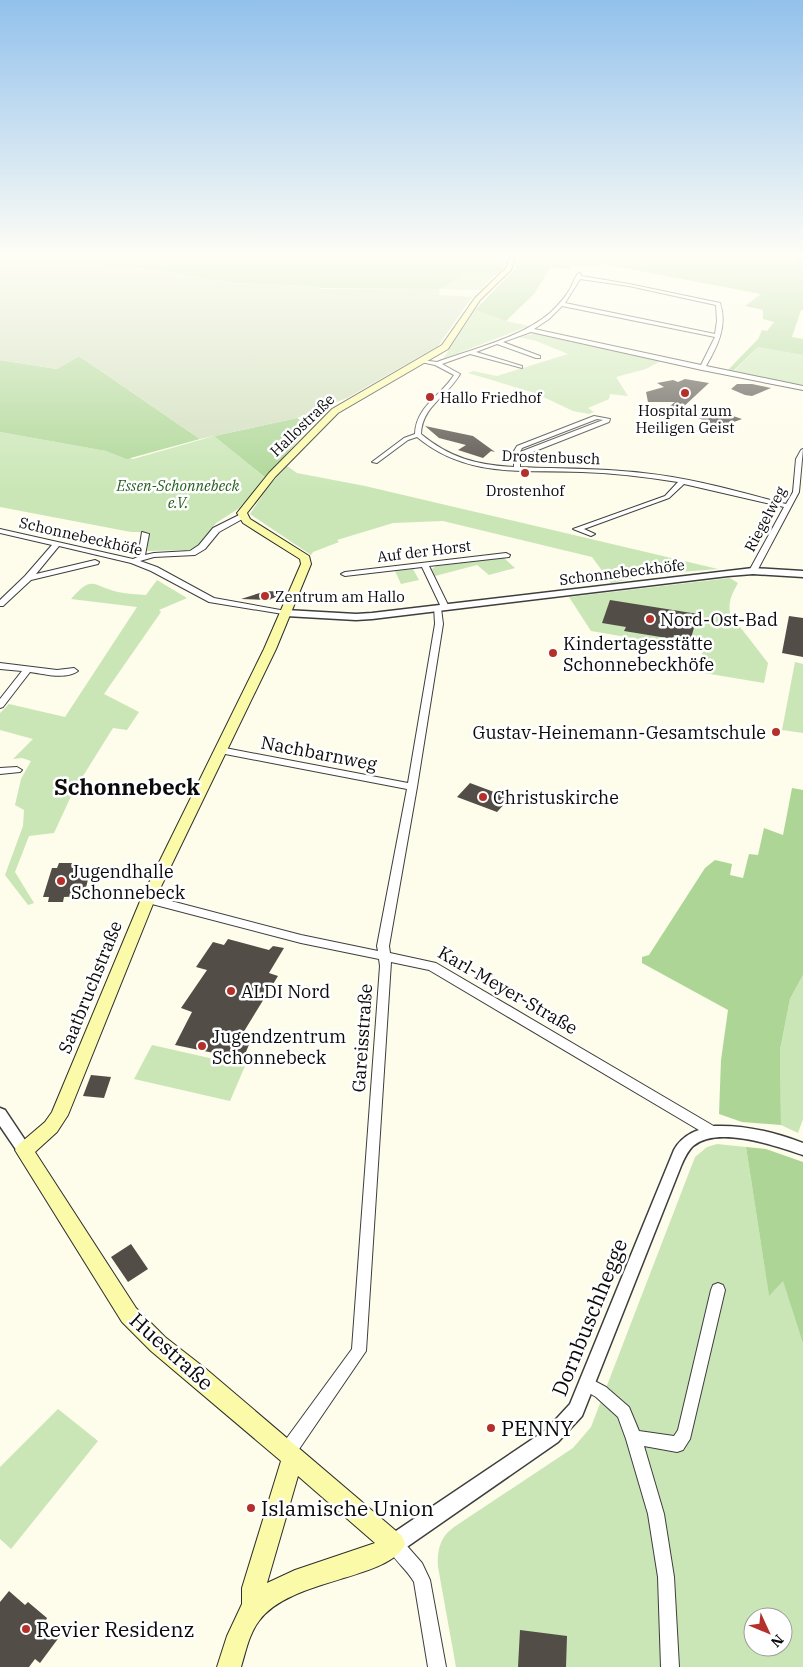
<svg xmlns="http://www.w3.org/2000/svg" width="803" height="1667" font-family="'IBM Plex Serif',serif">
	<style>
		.green { fill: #cae6b6; fill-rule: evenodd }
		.forest { fill: #add696 }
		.cemetery { fill: #d0debd }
		.building { fill: #534d48 }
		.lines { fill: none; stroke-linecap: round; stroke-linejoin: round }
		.minor-casing { stroke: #3e3e3e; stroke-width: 2 }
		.tertiary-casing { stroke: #3e3e3e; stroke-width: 3 }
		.secondary-casing { stroke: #2d2d2d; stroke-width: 2 }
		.minor { fill: #fff; fill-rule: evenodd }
		.tertiary { fill: #fff; fill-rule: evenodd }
		.secondary { fill: #fbfaa8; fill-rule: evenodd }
		.poi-dot { fill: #b4302a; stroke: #fff; stroke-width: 2 }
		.labels { text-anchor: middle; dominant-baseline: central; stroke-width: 5; stroke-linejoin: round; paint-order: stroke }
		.far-poi-label { font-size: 15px; fill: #0b0b0b; stroke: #fff; text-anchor: start }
		.far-street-label { font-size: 15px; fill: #0b0b0b; stroke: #fff }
		.far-park-label { font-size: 15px; font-style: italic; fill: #265f1f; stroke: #fff }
		.poi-label { font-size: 18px; fill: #0b0b0b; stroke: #fff; text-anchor: start }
		.street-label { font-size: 18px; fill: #0b0b0b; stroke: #fff }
		.near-street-label { font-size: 21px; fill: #0b0b0b; stroke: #fff }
		.near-poi-label { font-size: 21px; fill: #0b0b0b; stroke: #fff; text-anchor: start }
		.district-label { font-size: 22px; font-weight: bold; fill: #0b0b0b; stroke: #fff }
	</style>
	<rect width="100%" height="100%" fill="#fefcea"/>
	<path class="green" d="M468 273 494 276 480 290 440 289Z
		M475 310 506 321 529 326 443 359Z
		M534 334 546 335 661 361 646 369 616 377 628 396 610 394 609 399 588 408 594 412 589 414 573 411 535 393 468 373 473 371 497 376 568 354 536 341 519 337Z
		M758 347 803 355V385L733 372Z
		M0 432 106 451 133 459 214 436 266 478 238 509 216 523 198 547 189 550 147 551 149 532H131L0 507Z
		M287 466 297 473 365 486 718 569 668 573 667 571 611 583 592 557 443 521 393 523 337 540 339 542 313 552 311 555 250 514 268 487Z
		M504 558 515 568 489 575 477 565 435 576 432 569 436 566Z
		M413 569 419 580 401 584 395 571Z
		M730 578 738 583C732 594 728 601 730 614L768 663 764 683 698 672 703 650 591 631 569 597Z
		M157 580 187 598 159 610 161 612 104 694 139 712 127 730 113 728 73 792 54 833 29 836 15 872 34 903 28 905 5 875 23 826 24 810 15 805 21 779 31 761 22 758 13 759 33 739 0 730V713L9 704 65 717 137 607 71 599C93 574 92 586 118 592 127 594 137 594 146 595Z
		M795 662 803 664V733L782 730Z
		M803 975V1119L798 1133 781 1125 780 1050 790 999Z
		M152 1045 245 1066 230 1101 134 1079Z
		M717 1144 746 1147 769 1295 783 1280 803 1344V1667H456L438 1567C437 1550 440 1537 454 1527L573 1448 591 1427 695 1157 707 1147ZM753 1617H783V1647H753Z
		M58 1409 98 1441 11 1549 0 1539V1467Z"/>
	<path class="forest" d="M0 258H463L472 261 474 258H506L502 270 494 276 468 273 440 289 320 288 310 286 233 283 140 268 11 260 0 262Z
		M518 258H794L803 262V310H801L792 337 803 339V355L758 347 733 371 728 370 758 339 762 330 767 331 774 322 763 319V310L745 306 761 294 603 264 588 267 571 266 569 269 551 267 534 294 506 321 475 310 515 269Z
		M79 356 200 439 127 459 106 451 0 432V360L57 369Z
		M297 418 310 426 266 478 214 436Z
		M792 788 803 790V975L790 999 780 1050 781 1125 742 1122 719 1114 721 1060 728 1010 642 963V957L649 955 705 868 715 860 732 864 730 875 743 878 749 854 758 855 764 828 783 835Z
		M746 1147 766 1149 803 1162V1344L783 1281 769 1296Z"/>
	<path class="cemetery" d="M11 260 140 268 233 283 311 286 321 289H440L439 295 472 297 438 346 347 398 297 418 200 439 79 356 57 369 0 360V262Z"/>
	<path class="building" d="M685 379 709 383 681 409 670 406 675 402H648L646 392 664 387 657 383 673 380 678 382Z
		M737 384H752L771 388 752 396 745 395 731 389Z
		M716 412 727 414 742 419 723 426 709 423 699 418Z
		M425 426 473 436 495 452 491 451 483 458 458 450 466 445 439 438Z
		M266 591 286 592 269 600 241 599Z
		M610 600 698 614 691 638 674 635 673 639 624 631 626 627 602 623Z
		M789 616 803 618V657L782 653Z
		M470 783 510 798 497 812 457 797Z
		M59 863H74L72 867H91L84 896 64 897 63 902H48L49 897H43L52 868H57Z
		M228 939 269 950 273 946 284 948 269 973 278 976 243 1033 253 1035 243 1059 175 1045 192 1012 181 1008 207 970 196 967 213 942 224 945Z
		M91 1075 111 1077 104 1098 83 1096Z
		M131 1244 148 1269 128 1282 111 1257Z
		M9 1591 25 1605 28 1602 47 1618 45 1622 60 1636 40 1663 35 1659 29 1667H0V1602Z
		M520 1630 567 1636 566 1667H518Z"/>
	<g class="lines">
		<defs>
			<path id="minor" d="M579 273 581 274V276L629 284 720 303C728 326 717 347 706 366L803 386V390L702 370 531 332 503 342 540 356V358H536L497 344 476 352 522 366V368L470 354 442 364 460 374C447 397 422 406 421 434 450 458 477 465 514 467V451L517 446 594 416 610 419 609 422 520 457V467C561 469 602 468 643 473 692 478 739 492 786 504L793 492 796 459 801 450 803 449 799 492 756 573H750L749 571 784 507 684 484 669 498 584 529 595 534 591 536 573 529 665 496 678 482C646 477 614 473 582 472 523 470 466 478 417 437L408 440 377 463 372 462 404 438 415 434C416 406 441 396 454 375L435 365 421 362V360L437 362C473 349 523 337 551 312 558 305 565 298 570 289 573 283 575 276 579 273ZM580 279 629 286 716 305 717 321 715 334 565 303ZM562 306 715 337 701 365 534 329 549 319ZM597 419 603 420 520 452 522 448Z
				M239 515 246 517 219 532 205 549 195 555 154 557 140 561 157 567 214 598 286 611 290 613 289 615 209 602 151 571 131 563 59 546 36 574 95 560 99 562 98 564 31 580 3 606H0V600L25 576 52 545 0 533V529L133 559 138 557 142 532 149 534 145 555 154 553 190 551 199 545 213 528Z
				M506 553 510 555 509 557 429 566 449 607 445 609 441 607 422 567 345 576 341 574 345 572Z
				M434 606H440L441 608 443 624 417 787 389 946 390 953 436 963 717 1128 719 1132 717 1136 713 1137 709 1136 429 970 391 962 366 1351 293 1458 287 1460 281 1458 279 1452 281 1446 352 1349 380 966 379 959 301 943 148 903 144 902 143 899 144 896 148 895 301 935 378 951 377 946 407 789 220 753 215 750 220 747 408 783 435 624Z
				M0 663 57 670 74 668 78 671C66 680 44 674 30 672L3 707 0 708V699L22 671 0 669Z
				M17 767 22 770 20 772 0 774V768Z
				M718 1283 723 1285 725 1290 690 1439 683 1450 677 1452 644 1446 664 1514 674 1577 679 1667H661L658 1577 648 1514 626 1439 618 1417 596 1397 582 1389 579 1384 582 1379 587 1377 606 1387 629 1407 639 1431 674 1436 678 1430 711 1290 713 1285Z
				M394 1536 400 1538 422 1563 430 1580 446 1667H428L414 1582C406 1568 392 1559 386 1544L388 1538Z"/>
			<path id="tertiary" d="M753 568 803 571V577L753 574 728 576 372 619 356 620 286 616 282 613 286 610 356 614 372 613Z
				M0 1108 5 1110 29 1146 31 1150 29 1154 24 1156 19 1154 0 1126Z
				M715 1126C746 1125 774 1132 803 1143V1155C776 1146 718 1125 693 1146 687 1152 684 1159 681 1166L582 1416 558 1442 401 1551 394 1553 387 1551 385 1544 387 1537 546 1430 570 1404 674 1150C683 1134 698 1129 715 1126Z"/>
			<path id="secondary" d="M509 258H515L511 270 480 300 448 349 338 413 275 477 247 513 250 519 309 556 311 564 276 649 155 899 68 1115 57 1132 35 1152 136 1308 165 1337 206 1369 402 1536 405 1544C390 1580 290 1578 259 1621 249 1634 246 1651 241 1667H217L227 1636 242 1604V1588L281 1461 151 1351 122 1322 15 1150 18 1145 45 1122 52 1112 141 899 264 649 301 564 300 559 243 523 237 513 269 473 332 409 442 345 475 298 506 268ZM298 1476 375 1543 295 1570 267 1583Z
				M796 258H803V262Z"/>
		</defs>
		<use href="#minor" class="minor-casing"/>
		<use href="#tertiary" class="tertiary-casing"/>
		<use href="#secondary" class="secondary-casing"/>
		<use href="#minor" class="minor"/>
		<use href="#tertiary" class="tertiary"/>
		<use href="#secondary" class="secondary"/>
	</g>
	<linearGradient id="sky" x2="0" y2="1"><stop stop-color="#92c1ec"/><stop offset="0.52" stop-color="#fffef6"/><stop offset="1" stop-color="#fffef6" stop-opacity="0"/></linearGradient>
	<rect width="803" height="492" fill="url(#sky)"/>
	<g class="poi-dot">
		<circle cx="685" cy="393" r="5"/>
		<circle cx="430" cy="397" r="5"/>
		<circle cx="525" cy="473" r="5"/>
		<circle cx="265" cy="596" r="5"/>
		<circle cx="650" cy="619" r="5"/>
		<circle cx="553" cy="653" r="5"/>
		<circle cx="776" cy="732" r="5"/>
		<circle cx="483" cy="797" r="5"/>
		<circle cx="61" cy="881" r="5"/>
		<circle cx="231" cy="991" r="5"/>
		<circle cx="202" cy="1046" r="5"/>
		<circle cx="491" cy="1428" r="5"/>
		<circle cx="251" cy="1508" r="5"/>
		<circle cx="26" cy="1629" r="5"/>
	</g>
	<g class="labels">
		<g class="far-poi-label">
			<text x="440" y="397">Hallo Friedhof</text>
			<text x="685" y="410" text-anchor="middle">Hospital zum<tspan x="685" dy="17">Heiligen Geist</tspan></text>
			<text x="525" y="490" text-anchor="middle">Drostenhof</text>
			<text x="275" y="596">Zentrum am Hallo</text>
		</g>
		<g class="far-street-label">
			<text transform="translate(302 425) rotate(-44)">Hallostraße</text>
			<text transform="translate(551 457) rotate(2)">Drostenbusch</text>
			<text transform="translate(765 519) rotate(-62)">Riegelweg</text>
			<text transform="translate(81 536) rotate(13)">Schonnebeckhöfe</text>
			<text transform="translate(424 551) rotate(-7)">Auf der Horst</text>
			<text transform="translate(622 572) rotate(-7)">Schonnebeckhöfe</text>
		</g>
		<g class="far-park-label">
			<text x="178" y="485">Essen-Schonnebeck<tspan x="178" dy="17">e.V.</tspan></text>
		</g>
		<g class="poi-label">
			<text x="660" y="619">Nord-Ost-Bad</text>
			<text x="563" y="643">Kindertagesstätte<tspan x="563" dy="21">Schonnebeckhöfe</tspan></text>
			<text x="766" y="732" text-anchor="end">Gustav-Heinemann-Gesamtschule</text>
			<text x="493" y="797">Christuskirche</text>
			<text x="71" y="871">Jugendhalle<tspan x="71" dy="21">Schonnebeck</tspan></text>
			<text x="241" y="991">ALDI Nord</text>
			<text x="212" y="1036">Jugendzentrum<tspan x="212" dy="21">Schonnebeck</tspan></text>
		</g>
		<g class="street-label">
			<text transform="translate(319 753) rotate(11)">Nachbarnweg</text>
			<text transform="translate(90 987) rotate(-68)">Saatbruchstraße</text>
			<text transform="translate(508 990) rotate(30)">Karl-Meyer-Straße</text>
			<text transform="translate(362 1038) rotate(-86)">Gareisstraße</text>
		</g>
		<g class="near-street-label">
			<text transform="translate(589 1317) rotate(-68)">Dornbuschhegge</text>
			<text transform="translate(172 1351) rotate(42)">Huestraße</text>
		</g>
		<g class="near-poi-label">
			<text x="501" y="1428">PENNY</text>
			<text x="261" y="1508">Islamische Union</text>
			<text x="36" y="1629">Revier Residenz</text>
		</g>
		<g class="district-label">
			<text x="127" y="786">Schonnebeck</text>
		</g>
	</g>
	<g transform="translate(768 1632) rotate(134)"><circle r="24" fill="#ffffff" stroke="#9d9d9d"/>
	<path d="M0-4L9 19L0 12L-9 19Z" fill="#b4302a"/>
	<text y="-8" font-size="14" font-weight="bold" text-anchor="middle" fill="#0b0b0b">N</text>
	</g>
</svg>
